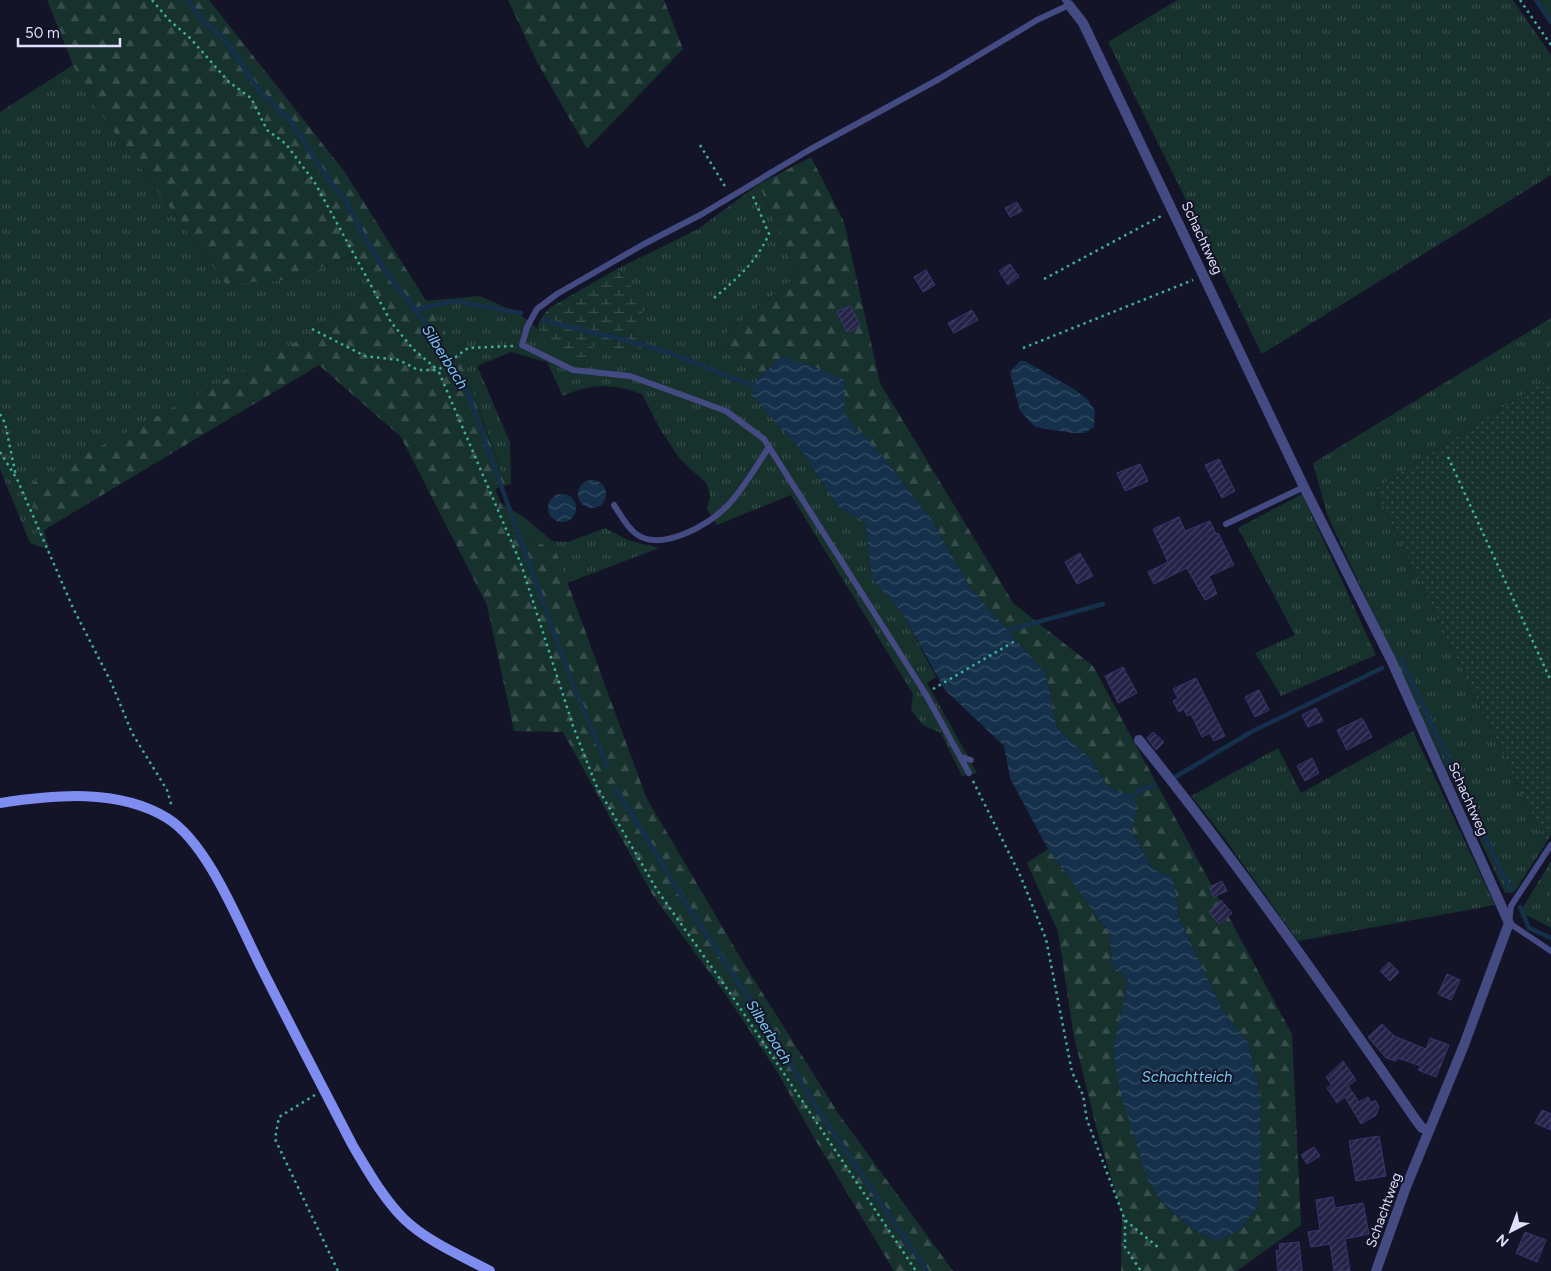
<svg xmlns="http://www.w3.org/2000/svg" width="1551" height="1271" font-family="Figtree,sans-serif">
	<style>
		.grass { fill: url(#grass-tufts) }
		.forest { fill: url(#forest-firs) }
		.wetland { fill: url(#wetland-marsh) }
		.park { fill: url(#park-dots) }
		.water { fill: url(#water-waves) }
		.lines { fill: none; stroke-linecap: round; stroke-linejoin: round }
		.stream { stroke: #15304a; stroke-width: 4.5 }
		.building { fill: url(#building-hatch); stroke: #3a3670 }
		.path { stroke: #3faf99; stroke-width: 2.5; stroke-dasharray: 2.5 4; stroke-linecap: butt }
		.lane { stroke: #444a82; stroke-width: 6 }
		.street { stroke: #444a82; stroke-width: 10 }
		.secondary { stroke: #808df0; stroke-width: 10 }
		.labels { text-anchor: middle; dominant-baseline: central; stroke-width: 4; stroke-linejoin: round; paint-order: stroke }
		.street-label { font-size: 14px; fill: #dfdffb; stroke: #141428 }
		.water-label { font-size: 15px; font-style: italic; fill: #78c9ef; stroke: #141428 }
	</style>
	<defs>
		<pattern id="grass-tufts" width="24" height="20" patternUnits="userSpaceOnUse" patternTransform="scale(1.25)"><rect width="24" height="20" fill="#17312d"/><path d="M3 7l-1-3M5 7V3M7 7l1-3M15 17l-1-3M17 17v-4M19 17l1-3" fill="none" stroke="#384e4c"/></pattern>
		<pattern id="forest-firs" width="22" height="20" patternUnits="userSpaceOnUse" patternTransform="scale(1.25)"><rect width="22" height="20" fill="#17312d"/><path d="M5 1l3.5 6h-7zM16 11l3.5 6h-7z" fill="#384e4c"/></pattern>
		<pattern id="wetland-marsh" width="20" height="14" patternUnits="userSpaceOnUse" patternTransform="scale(1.25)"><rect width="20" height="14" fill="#17312d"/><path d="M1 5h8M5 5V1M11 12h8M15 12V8" fill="none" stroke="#384e4c"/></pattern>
		<pattern id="park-dots" width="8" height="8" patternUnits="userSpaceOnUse" patternTransform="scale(1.25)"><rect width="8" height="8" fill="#17312d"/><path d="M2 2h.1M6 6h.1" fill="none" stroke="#384e4c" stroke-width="1.8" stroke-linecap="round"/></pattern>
		<pattern id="water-waves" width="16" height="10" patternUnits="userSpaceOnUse" patternTransform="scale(1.25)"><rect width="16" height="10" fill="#15304a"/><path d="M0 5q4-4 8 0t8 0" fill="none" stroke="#374e65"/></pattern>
		<pattern id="building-hatch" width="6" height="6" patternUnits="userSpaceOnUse" patternTransform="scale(1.25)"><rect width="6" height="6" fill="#242247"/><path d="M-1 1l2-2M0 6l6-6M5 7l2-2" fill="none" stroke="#434262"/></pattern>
	</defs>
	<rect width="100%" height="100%" fill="#141428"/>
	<path class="grass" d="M1177 0H1513L1551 55V175L1262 354 1108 42Z
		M1537 0H1551V21Z
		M73 65 96 107 226 284 294 279 352 255 370 286 307 336 44 530 49 550 30 543 0 469V112Z
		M759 184 797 276 715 342 758 378 752 395 804 454 837 506 865 522 872 579 902 613 936 677 927 683 977 773 962 776 941 733 923 725 911 710 913 694 791 495 717 525 707 509 710 496 707 484 680 459 660 429 642 394C611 383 593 383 563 396L547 362 511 352 477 366 510 442 511 484 506 485C483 419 465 360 425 301L480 296 518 313 537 328 538 337 583 364 594 346 640 352 634 325 635 291 617 269 698 229Z
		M1551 318V377L1375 489 1546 843 1515 891 1505 893 1328 517 1313 463Z
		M1302 494 1376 655 1281 696 1255 653 1295 635 1238 528Z
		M501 503 525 518 552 541 568 542 605 528 628 540 659 548 567 583 557 554 540 543 513 532Z
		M1413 731 1495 905 1298 941 1222 835 1191 796 1278 748 1301 793Z
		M1551 861V928L1520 912Z"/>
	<path class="forest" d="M47 0H209L344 171 441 324 465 371 506 485 495 489 513 532 540 543 557 554 646 797 743 962 838 1113 953 1271H894L810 1131 778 1073 726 995 652 894 563 732 514 731 487 605 401 437 319 365 44 530 26 486 307 336 370 286 351 255 294 279 226 284 96 107 73 65Z
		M508 0H664L683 49 587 149 537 62Z
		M811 157 844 222 880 383 1014 604 1093 666 1292 1034 1301 1225 1237 1271H1121L1122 1215 1096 1126 1074 1037 1058 932 1027 863 1048 849 1110 934 1112 964 1128 980 1113 1049 1148 1181 1163 1204 1191 1228 1216 1242 1241 1229 1258 1205 1261 1149 1260 1097 1249 1044 1222 1009 1179 918 1173 877 1152 869 1132 830 1137 809 1108 787 1091 759 1057 728 1046 674 969 586 934 523 881 454 844 414 782 357 758 378 715 342 797 276 759 184Z"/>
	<path class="wetland" d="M617 269 635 291 645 309 634 325 645 335 640 352 594 346 583 364 549 348 538 337C536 324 541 316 551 307Z"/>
	<path class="park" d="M1551 377V835L1546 843 1375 489Z"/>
	<path class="water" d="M782 357 816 367 845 380 844 414 881 454 934 523 969 586 1046 674 1057 728 1091 759 1108 787 1133 796 1137 809 1132 830 1152 869 1173 877 1179 918 1222 1009 1249 1044 1260 1097 1261 1149 1258 1205 1241 1229 1216 1242 1191 1228 1163 1204 1148 1181 1121 1095 1113 1049 1128 980 1112 964 1110 934 1048 849 1010 778 1004 746 945 690 902 613 872 579 865 522 837 506 804 454 751 395 758 378Z
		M1020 361H1025L1074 389 1088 400 1095 411 1094 427 1085 433H1072L1035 427 1020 411 1010 372Z
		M578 494a14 14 0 1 1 28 0a14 14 0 1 1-28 0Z
		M548 508a14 14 0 1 1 28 0a14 14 0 1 1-28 0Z"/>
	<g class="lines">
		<path class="stream" d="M187 0 200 17 226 41 259 91 290 120 325 175 346 201 362 233 386 272 426 324 468 394 573 685 608 768
			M1536 0 1551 22
			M413 310 454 301 521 313
			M543 320C581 330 620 338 658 349 691 359 722 377 755 385
			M1009 630 1103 604
			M1401 659 1511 891
			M1175 777 1253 731 1382 668
			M616 788 687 905 769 1028 815 1105 927 1271
			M1133 796 1137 791 1154 786
			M1520 907 1529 928 1551 938"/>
	</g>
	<path class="building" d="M1017 202 1022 211 1010 217 1005 208Z
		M1010 264 1019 277 1008 285 999 271Z
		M926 270 935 285 923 292 914 277Z
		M851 306 860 326 847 332 837 311Z
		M972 310 978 320 954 333 948 323Z
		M1219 459 1235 491 1222 498 1205 465Z
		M1140 464 1148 481 1125 491 1117 473Z
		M1179 517 1185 531 1210 521 1216 534 1218 533 1234 565 1209 576 1217 594 1205 600 1187 568 1154 584 1148 572 1168 562 1153 529Z
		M1080 553 1093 576 1077 584 1065 562Z
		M1123 667 1137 693 1118 703 1105 676Z
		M1196 678 1225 736 1214 741 1210 733 1202 737 1191 714 1187 716 1184 709 1179 712 1173 701 1178 698 1173 689Z
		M1259 690 1269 710 1255 717 1245 697Z
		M1316 708 1323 721 1308 727 1302 715Z
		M1362 718 1372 737 1347 750 1337 730Z
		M1153 732 1164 742 1156 750 1147 738Z
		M1312 758 1319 773 1305 781 1297 766Z
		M1222 881 1227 891 1214 897 1209 887Z
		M1221 900 1232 913 1219 924 1209 912Z
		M1389 962 1399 972 1390 981 1380 971Z
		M1447 974 1460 980 1451 1000 1438 994Z
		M1382 1024 1394 1036 1426 1049 1430 1038 1449 1045 1436 1077 1418 1070 1421 1066 1398 1058 1396 1061 1386 1058 1368 1037Z
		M1343 1061 1356 1080 1348 1086 1359 1102 1368 1097 1371 1103 1375 1100 1379 1107 1376 1115 1361 1124 1345 1097 1337 1103 1327 1088 1332 1085 1326 1077Z
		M1542 1110 1551 1114V1130L1535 1123Z
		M1379 1136 1386 1176 1356 1181 1349 1141Z
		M1314 1147 1320 1156 1307 1164 1301 1155Z
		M1333 1197 1335 1208 1363 1203 1369 1234 1345 1239 1350 1271H1334L1330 1244 1311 1247 1308 1232 1320 1230 1316 1200Z
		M1525 1232 1546 1240 1537 1262 1516 1253Z
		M1299 1242 1302 1271H1278L1276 1251 1280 1250 1279 1244Z"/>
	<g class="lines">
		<path class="path" d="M152 0 169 20 190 38 229 82 251 98 267 130 286 144 315 183 391 322 413 349 438 370
			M1520 0 1551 45
			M700 145 726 188
			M1044 279 1163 215
			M714 298C737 279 757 261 769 234L752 194
			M312 329 365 356 399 360 418 370H437
			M513 346 468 348 438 370 521 564 573 726 596 785 657 890 730 993 916 1271
			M1023 348 1193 280
			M0 414 5 423 16 476
			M0 452 17 479 73 608 111 682 132 733 167 790 172 807
			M1448 457 1551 681
			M933 689 1015 641
			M973 781 1020 875 1046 939 1072 1072 1083 1095 1087 1120 1125 1220 1159 1248
			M315 1095 279 1117 275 1139 338 1271
			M1125 1220V1247L1141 1271"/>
		<path class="lane" d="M614 505C620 514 626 526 635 533 659 553 708 526 727 506 743 490 756 466 769 447
			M1226 524 1304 487
			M961 757 971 760
			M969 773 925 693 764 439 726 411 630 376 573 370 522 345 527 327 537 309 557 294 644 244 702 214 809 150 939 79 1037 20 1069 5 1065 0
			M1551 845 1511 906 1509 923 1551 951"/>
		<path class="street" d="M1069 5 1083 23 1304 487 1392 662 1509 923 1464 1045 1406 1187 1376 1271
			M1139 740C1238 863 1327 991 1416 1120L1422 1128 1429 1130"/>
		<path class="secondary" d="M0 803C54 795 118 788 167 818 208 843 239 924 261 967 291 1027 322 1086 353 1146 368 1171 383 1198 404 1219 428 1242 462 1256 490 1271"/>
	</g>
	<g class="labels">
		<g class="street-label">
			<text transform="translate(1202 238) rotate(65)">Schachtweg</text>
			<text transform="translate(1468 799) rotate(66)">Schachtweg</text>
			<text transform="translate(1384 1210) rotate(-70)">Schachtweg</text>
		</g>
		<g class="water-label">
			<text transform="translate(445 357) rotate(58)">Silberbach</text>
			<text transform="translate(769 1032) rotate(58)">Silberbach</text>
			<text x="1187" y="1077">Schachtteich</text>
		</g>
	</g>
	<g transform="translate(1511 1231) rotate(222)" stroke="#141428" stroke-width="4" paint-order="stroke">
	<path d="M0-4L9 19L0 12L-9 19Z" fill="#dfdffb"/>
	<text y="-8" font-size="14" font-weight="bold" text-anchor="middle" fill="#dfdffb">N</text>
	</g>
	<path d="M18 38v8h102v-8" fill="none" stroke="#dfdffb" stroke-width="2.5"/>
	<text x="25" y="38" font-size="15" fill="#dfdffb" stroke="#141428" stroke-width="4" paint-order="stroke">50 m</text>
</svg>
